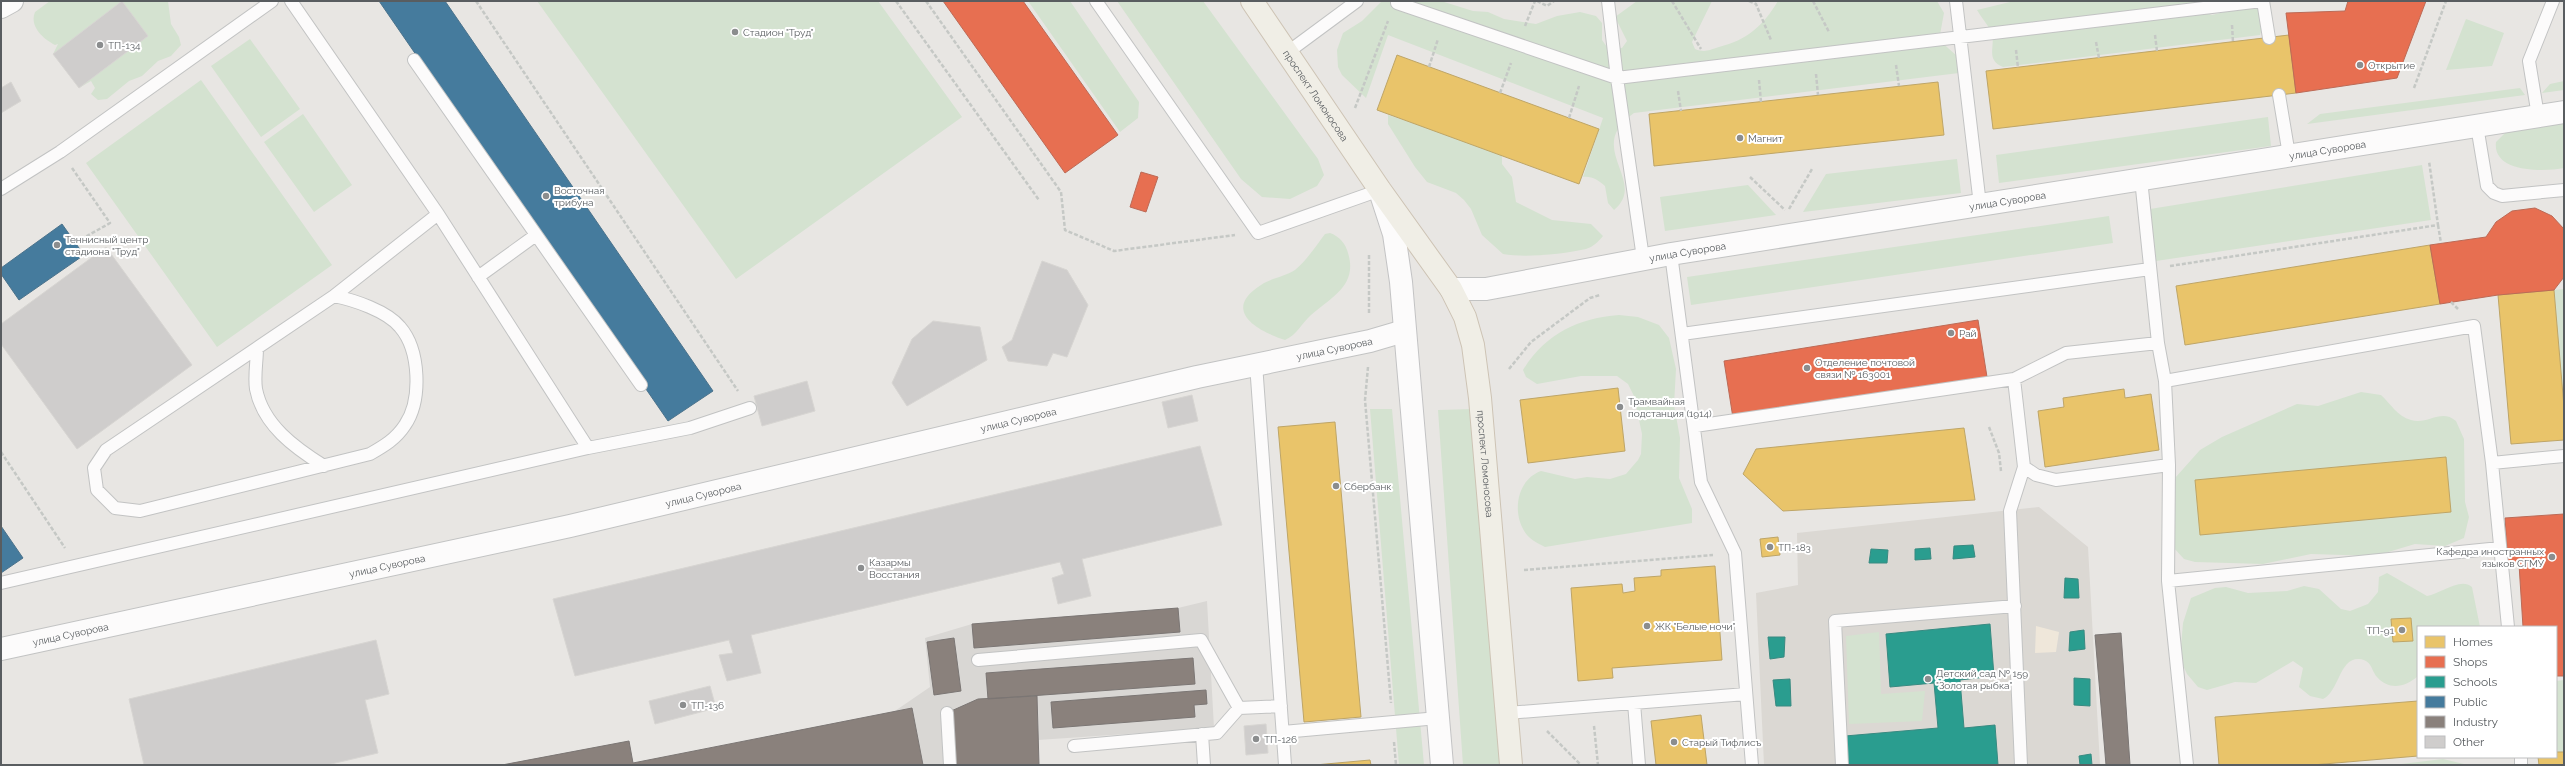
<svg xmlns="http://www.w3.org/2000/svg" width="2565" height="766" font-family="Raleway,sans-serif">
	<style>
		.industrial { fill: #d9d7d4 }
		.education { fill: #dbd8d3 }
		.green { fill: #d4e2d0 }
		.sand { fill: #efe7da }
		.homes { fill: #e9c46a; stroke: #bea567 }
		.shops { fill: #e76f51; stroke: #bc6a56 }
		.schools { fill: #2a9d8f; stroke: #388a81 }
		.public { fill: #457b9d; stroke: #4b728b }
		.industry { fill: #8a817c; stroke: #7b7674 }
		.building { fill: #cfcdcc; stroke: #d7d5d2 }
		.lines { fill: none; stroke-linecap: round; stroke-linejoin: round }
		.service-casing { stroke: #c2c3c3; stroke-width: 14 }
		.minor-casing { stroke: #c2c3c3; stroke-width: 24 }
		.secondary-casing { stroke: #c3c3c4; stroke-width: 24 }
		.primary-casing { stroke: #cdc3b4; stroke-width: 24 }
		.path { stroke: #c5c8c5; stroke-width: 2.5; stroke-dasharray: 4 2; stroke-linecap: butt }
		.service { stroke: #fcfbfb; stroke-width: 12 }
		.minor { stroke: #fcfbfb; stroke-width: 22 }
		.secondary { stroke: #fcfbfb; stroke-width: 22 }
		.primary { stroke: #f0eee6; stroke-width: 22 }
		.poi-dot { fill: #8b8d8e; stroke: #fff; stroke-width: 1.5 }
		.labels { text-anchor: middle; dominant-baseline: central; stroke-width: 4; stroke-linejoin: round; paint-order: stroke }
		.poi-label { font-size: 10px; fill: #595d60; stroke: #fff; text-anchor: start }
		.street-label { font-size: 10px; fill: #595d60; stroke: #fff }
	</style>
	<rect width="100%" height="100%" fill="#e8e6e3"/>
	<path class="industrial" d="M1207 601 1214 728 1038 740 1039 765H502L629 741 633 763 892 713 930 687 925 638 972 624 1178 608Z"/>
	<path class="education" d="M2039 507 2088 547 2100 765H1764L1756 593 1798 585 1797 533Z"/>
	<path class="green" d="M50 1H168L171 24 179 37 181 45 171 56 158 61 142 76 129 81 107 99 98 100 91 94 95 88 91 81 79 88 148 36 122 1 53 54 58 44 55 45C43 39 29 26 35 12Z
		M537 1H878L962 117 736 279Z
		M1028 1H1070L1139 102 1138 118 1120 132Z
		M1117 1H1203L1318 159 1324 175 1317 186 1290 199 1262 197 1241 179Z
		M1382 1H1441L1473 11 1488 12 1504 19 1536 24 1557 16 1580 12 1596 16 1602 23V40L1607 47 1622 48 1627 41 1615 17 1637 1H1712L1692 42 1695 49C1705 53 1709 50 1719 47 1747 40 1763 26 1778 1H1937L1944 13 1939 40 1957 56 1959 73 1634 113C1583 148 1649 181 1614 210L1608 203 1605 186C1598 180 1592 176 1583 177L1603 118 1388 35 1366 98 1342 75 1338 67 1337 50 1343 33 1362 21Z
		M2014 1H2202L2207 13 2212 15 2248 6 2259 8 2262 28 2260 35 2003 67C1984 59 1997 45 1991 31 1987 24 1981 17 1977 10Z
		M2466 19 2504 33 2492 66 2446 70Z
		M250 39 300 109 261 137 211 66Z
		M201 80 332 265 217 347 86 163Z
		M2564 81V90L2542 93 2550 84Z
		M2520 88 2525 95 2307 124 2320 114Z
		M303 114 352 185 314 212 264 142Z
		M1388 115 1496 150 1502 155V164L1512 177 1516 202 1552 220 1591 224 1603 236C1598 242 1593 247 1586 249 1564 254 1525 258 1503 254L1482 235 1471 209 1464 200 1456 193 1427 182 1415 167 1388 124Z
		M2268 117 2271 146 1999 183 1996 155Z
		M2564 123V168C2544 172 2492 173 2496 142L2508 130Z
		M1957 159 1961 193 1803 212 1826 174Z
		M2422 165 2431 220 2156 261 2150 209Z
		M1748 185 1776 215 1665 231 1660 197Z
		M2109 216 2113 243 1691 305 1687 277Z
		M1330 233C1339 236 1346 244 1348 253 1358 285 1332 297 1311 315 1301 324 1297 335 1285 340 1257 331 1221 310 1261 285 1271 278 1284 277 1295 270 1306 261 1316 246 1325 234Z
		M2564 289V407L2554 290Z
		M1619 315 1638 317 1659 325 1669 338 1676 369 1674 405 1680 438 1679 478 1692 509V523L1545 547C1539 544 1531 540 1527 535 1511 515 1516 480 1541 471L1575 479 1587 477 1610 479 1626 474 1638 460 1641 454 1642 434 1634 396 1628 384 1617 376H1581L1537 384 1526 377 1523 370C1545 334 1578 318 1619 315Z
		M2361 392 2381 395C2391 404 2397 416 2411 420 2428 425 2441 408 2456 421L2464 439 2465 502 2469 517 2464 538 2445 546 2415 544 2375 556 2311 554 2263 564 2195 562 2184 559 2173 547 2175 478 2200 450 2222 437 2297 404 2318 406Z
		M1370 409H1392L1424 765H1399Z
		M1474 409 1500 765H1463L1438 410Z
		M2387 573 2427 596C2441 594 2460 577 2472 587L2480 627H2418V676C2406 687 2389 691 2377 677 2371 670 2372 660 2359 659 2339 658 2339 692 2323 699L2310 696 2299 687 2303 668 2293 661 2256 683 2235 682 2207 690 2198 687 2187 674 2180 659 2183 623 2191 598 2215 588 2226 587 2248 593 2287 591 2304 586 2319 589 2341 609 2350 611 2368 604 2378 592 2379 577Z
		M1879 632 1881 694 1925 691 1922 721 1849 724 1846 636Z
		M2564 680V752H2556V681Z
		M2443 759 2468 765H2393Z"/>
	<path class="sand" d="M2036 626 2059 632 2056 652 2035 653Z"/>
	<path class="homes" d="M2289 35 2296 93 1993 129 1986 71Z
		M1397 55 1599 129 1579 184 1377 110Z
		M1938 82 1944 135 1654 166 1649 114Z
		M2430 245 2440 304 2185 345 2176 286Z
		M2554 290 2564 407V440L2511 444 2498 295Z
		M1618 388 1625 451 1528 463 1520 400Z
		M2124 389 2125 398 2151 394 2159 450 2045 467 2038 411 2064 407 2063 398Z
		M1335 422 1361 717 1304 722 1278 427Z
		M1964 428 1975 500 1783 511 1743 474 1756 449Z
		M2446 457 2451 512 2200 535 2195 480Z
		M1778 537 1780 555 1762 557 1760 539Z
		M1715 566 1722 660 1612 668 1613 678 1578 681 1571 588 1622 584 1623 593 1635 591 1634 578 1661 576V570Z
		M2411 618 2413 641 2393 642 2391 619Z
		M2418 701V756L2312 765H2219L2215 717Z
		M1701 715 1707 765H1656L1651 721Z
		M2556 752H2564V765H2539L2538 757H2556Z
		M1370 760 1371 765H1315Z"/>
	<path class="shops" d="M943 1H1023L1118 135 1065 173Z
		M2348 1H2426L2397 78 2296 93 2286 13 2345 11Z
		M1141 172 1158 177 1146 212 1130 207Z
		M2535 208 2552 216 2564 229V277L2554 290 2498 295 2440 304 2430 245 2486 237 2496 222 2512 211Z
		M1978 320 1987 377 1733 418 1724 361Z
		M2564 514V676H2556V627H2523L2519 564H2508L2505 518Z"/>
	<path class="schools" d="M1973 545 1975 557 1953 559 1954 546Z
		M1930 548 1931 559 1915 560V549Z
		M1871 549 1888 550 1887 563H1869Z
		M2065 578 2078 579 2079 598H2064Z
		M1990 624 1994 676 1960 680 1964 728 1995 725 1998 765H1847L1845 736 1938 728 1934 683 1890 687 1886 634Z
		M2084 630 2085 649 2069 651 2070 632Z
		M1768 637H1785L1784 657 1770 659Z
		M2074 678 2090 679V706L2074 705Z
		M1790 679 1791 706H1776L1773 680Z
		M2091 754 2092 765H2080L2079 756Z"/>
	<path class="public" d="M379 1H445L713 391 668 421Z
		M62 224 84 255 19 300 1 274V268Z
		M1 526 23 558 1 573Z"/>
	<path class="industry" d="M1178 608 1180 632 974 648 972 624Z
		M2121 633 2130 765H2106L2095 635Z
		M954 638 961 691 934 695 927 642Z
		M1193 658 1195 684 988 699 986 673Z
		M1206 690 1207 704 1194 705 1195 717 1053 728 1051 702Z
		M1037 696 1039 765H953L949 712 978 699Z
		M912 708 923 765H502L629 741 633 763Z"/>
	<path class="building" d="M122 1 148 36 79 88 53 54Z
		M11 82 21 101 1 113V88Z
		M106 247 192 365 77 449 1 344V324Z
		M1042 261 1067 270 1088 305 1067 357 1053 353 1047 366 1008 361 1002 347 1012 340Z
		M933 321 980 327 987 360 907 406 892 383 912 339Z
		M807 381 815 411 762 426 754 396Z
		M1192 395 1198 421 1168 428 1162 402Z
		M1200 446 1222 525 1082 559 1091 596 1058 604 1052 578 1064 574 1060 562 751 635 761 673 727 681 719 655 733 653 729 640 575 676 553 599Z
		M376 640 389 694 365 700 378 753 327 765H144L129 699Z
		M710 686 716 708 655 724 649 701Z
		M1266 724 1268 753 1246 755 1244 726Z"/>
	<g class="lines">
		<defs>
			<path id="service" d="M291 1 438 214 588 448
				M1096 1 1258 233 1380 190
				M1608 1 1617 78 1643 258
				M1956 1 1980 205
				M2263 1 2269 38
				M1397 3 1617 78 2262 1
				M1288 52 1357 1
				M414 60 641 385
				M2279 95 2289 155
				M2538 116 2529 61 2553 1
				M2477 126 2487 186 2494 193 2502 196 2564 190
				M2141 179 2158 343 2165 381 2169 465 2168 581 2187 765
				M1 189 60 152 272 1
				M1671 254 1701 482 1735 553 1752 765
				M478 277 536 235
				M334 296C354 300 387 311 400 327 420 350 422 400 405 425 396 439 384 446 370 454L140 511 115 508 97 490 94 468 106 450 334 296 438 214
				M1682 334 2150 269
				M257 348C257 361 254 376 256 389 263 425 295 448 324 466
				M1256 364 1285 765
				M2014 379 2066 353 2158 343
				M2165 381 2474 326 2492 463 2508 627
				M1695 426 2014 379 2024 467 2036 475 2056 480 2169 465
				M2492 463 2564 456
				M2168 581 2500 548
				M1 583 588 448 690 428 750 408
				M978 660 1201 640 1239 708
				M1634 703 1639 765
				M947 713 950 765
				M1507 713 1746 694
				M1283 732 1438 718
				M1202 734 1204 765
				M1074 746 1217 733 1239 708 1281 706
				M2521 757V765
				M1842 765 1835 621 2015 606
				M2021 765 2010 511 2024 467"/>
			<g id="minor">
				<path d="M1 7 12 1"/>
				<path id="s1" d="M1451 289H1486L1671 254 2564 112"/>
				<path id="s2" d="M1 649 570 526 1197 377 1370 341 1404 331"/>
			</g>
			<path id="secondary" d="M1381 194 1394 234 1401 282 1442 765"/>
			<g id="primary">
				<path id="s3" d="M1252 1 1380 190 1451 289 1465 317 1473 345 1480 398 1511 765"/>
			</g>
		</defs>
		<use href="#service" class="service-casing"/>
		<use href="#minor" class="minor-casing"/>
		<use href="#secondary" class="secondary-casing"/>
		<use href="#primary" class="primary-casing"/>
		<path class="path" d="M476 1 738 391
			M896 1 1039 200
			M926 1 1061 192 1065 230 1114 251 1235 235
			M1537 1 1547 6 1554 1
			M1672 1 1701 49
			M1749 1 1756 4 1771 40
			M1813 1 1829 32
			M2232 25 2233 42
			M1525 26 1535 1
			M2155 35 2157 51
			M2096 42 2099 58
			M2016 50 2018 68
			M1896 65 1899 86
			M1429 67 1438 39
			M1816 74 1818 95
			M1759 80 1761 102
			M2414 88 2446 1
			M1678 91 1681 111
			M1500 93 1511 63
			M1355 108 1388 21
			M1569 118 1579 86
			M72 168 110 223 80 240
			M1750 177 1785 210
			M1789 209 1812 169
			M2438 225 2441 243
			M1369 255V314
			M2170 266 2438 225 2429 161
			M2451 302 2458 309
			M1368 367 1365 400 1391 703
			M1509 369 1531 342 1590 298 1600 295
			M1989 427 1999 453 2001 471
			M1 452 65 548
			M1524 570 1713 555
			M1594 726 1598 765
			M1547 731 1581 765
			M1394 742 1396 765"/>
		<use href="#service" class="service"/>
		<use href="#minor" class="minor"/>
		<use href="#secondary" class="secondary"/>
		<use href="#primary" class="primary"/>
	</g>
	<g class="poi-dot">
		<circle cx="735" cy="32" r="4"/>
		<circle cx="100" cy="45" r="4"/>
		<circle cx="2360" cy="65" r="4"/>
		<circle cx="1740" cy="138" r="4"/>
		<circle cx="546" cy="196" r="4"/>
		<circle cx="57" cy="245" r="4"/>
		<circle cx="1951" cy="333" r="4"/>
		<circle cx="1807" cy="368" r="4"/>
		<circle cx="1620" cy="407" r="4"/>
		<circle cx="1336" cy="486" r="4"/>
		<circle cx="1770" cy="547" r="4"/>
		<circle cx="2552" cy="557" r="4"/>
		<circle cx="861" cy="568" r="4"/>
		<circle cx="1647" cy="626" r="4"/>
		<circle cx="2402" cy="630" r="4"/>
		<circle cx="1928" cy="679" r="4"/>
		<circle cx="683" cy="705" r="4"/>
		<circle cx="1256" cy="739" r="4"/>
		<circle cx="1674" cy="742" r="4"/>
	</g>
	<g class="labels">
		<g class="poi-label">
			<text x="743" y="32">Стадион "Труд"</text>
			<text x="108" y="45">ТП-134</text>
			<text x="2368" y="65">Открытие</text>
			<text x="1748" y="138">Магнит</text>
			<text x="554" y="190">Восточная<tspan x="554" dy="12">трибуна</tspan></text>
			<text x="65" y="239">Теннисный центр<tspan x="65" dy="12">стадиона "Труд"</tspan></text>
			<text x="1959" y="333">Рай</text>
			<text x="1815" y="362">Отделение почтовой<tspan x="1815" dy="12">связи № 163001</tspan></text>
			<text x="1628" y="401">Трамвайная<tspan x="1628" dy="12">подстанция (1914)</tspan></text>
			<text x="1344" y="486">Сбербанк</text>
			<text x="1778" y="547">ТП-183</text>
			<text x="2544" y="551" text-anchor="end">Кафедра иностранных<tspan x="2544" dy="12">языков СГМУ</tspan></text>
			<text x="869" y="562">Казармы<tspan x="869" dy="12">Восстания</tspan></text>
			<text x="1655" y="626">ЖК "Белые ночи"</text>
			<text x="2394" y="630" text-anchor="end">ТП-91</text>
			<text x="1936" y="673">Детский сад № 159<tspan x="1936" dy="12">"Золотая рыбка"</tspan></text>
			<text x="691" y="705">ТП-136</text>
			<text x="1264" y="739">ТП-126</text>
			<text x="1682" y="742">Старый Тифлисъ</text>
		</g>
		<g class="street-label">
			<text stroke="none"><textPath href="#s3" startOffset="114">проспект Ломоносова</textPath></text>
			<text stroke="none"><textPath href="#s1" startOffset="888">улица Суворова</textPath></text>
			<text stroke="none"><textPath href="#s1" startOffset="564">улица Суворова</textPath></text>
			<text stroke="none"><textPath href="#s1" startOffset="240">улица Суворова</textPath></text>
			<text stroke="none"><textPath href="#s2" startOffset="1367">улица Суворова</textPath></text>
			<text stroke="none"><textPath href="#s2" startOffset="1043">улица Суворова</textPath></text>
			<text stroke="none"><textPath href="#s3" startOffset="530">проспект Ломоносова</textPath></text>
			<text stroke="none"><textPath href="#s2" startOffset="719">улица Суворова</textPath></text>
			<text stroke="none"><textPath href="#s2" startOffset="395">улица Суворова</textPath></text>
			<text stroke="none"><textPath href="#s2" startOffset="71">улица Суворова</textPath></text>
		</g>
	</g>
	<rect width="2565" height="766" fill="none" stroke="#595d60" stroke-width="4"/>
	<rect x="2417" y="626" width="140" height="132" fill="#ffffff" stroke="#bdbebf"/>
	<rect x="2425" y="636" width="20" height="12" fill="#e9c46a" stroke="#bdbebf"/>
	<text x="2453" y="646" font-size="12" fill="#595d60">Homes</text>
	<rect x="2425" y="656" width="20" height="12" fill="#e76f51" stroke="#bdbebf"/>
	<text x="2453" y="666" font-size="12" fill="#595d60">Shops</text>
	<rect x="2425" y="676" width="20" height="12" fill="#2a9d8f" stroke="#bdbebf"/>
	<text x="2453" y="686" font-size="12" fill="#595d60">Schools</text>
	<rect x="2425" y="696" width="20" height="12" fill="#457b9d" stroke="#bdbebf"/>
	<text x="2453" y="706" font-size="12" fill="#595d60">Public</text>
	<rect x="2425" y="716" width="20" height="12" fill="#8a817c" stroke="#bdbebf"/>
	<text x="2453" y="726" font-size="12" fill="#595d60">Industry</text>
	<rect x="2425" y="736" width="20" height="12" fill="#cfcdcc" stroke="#bdbebf"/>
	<text x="2453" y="746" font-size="12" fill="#595d60">Other</text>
</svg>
